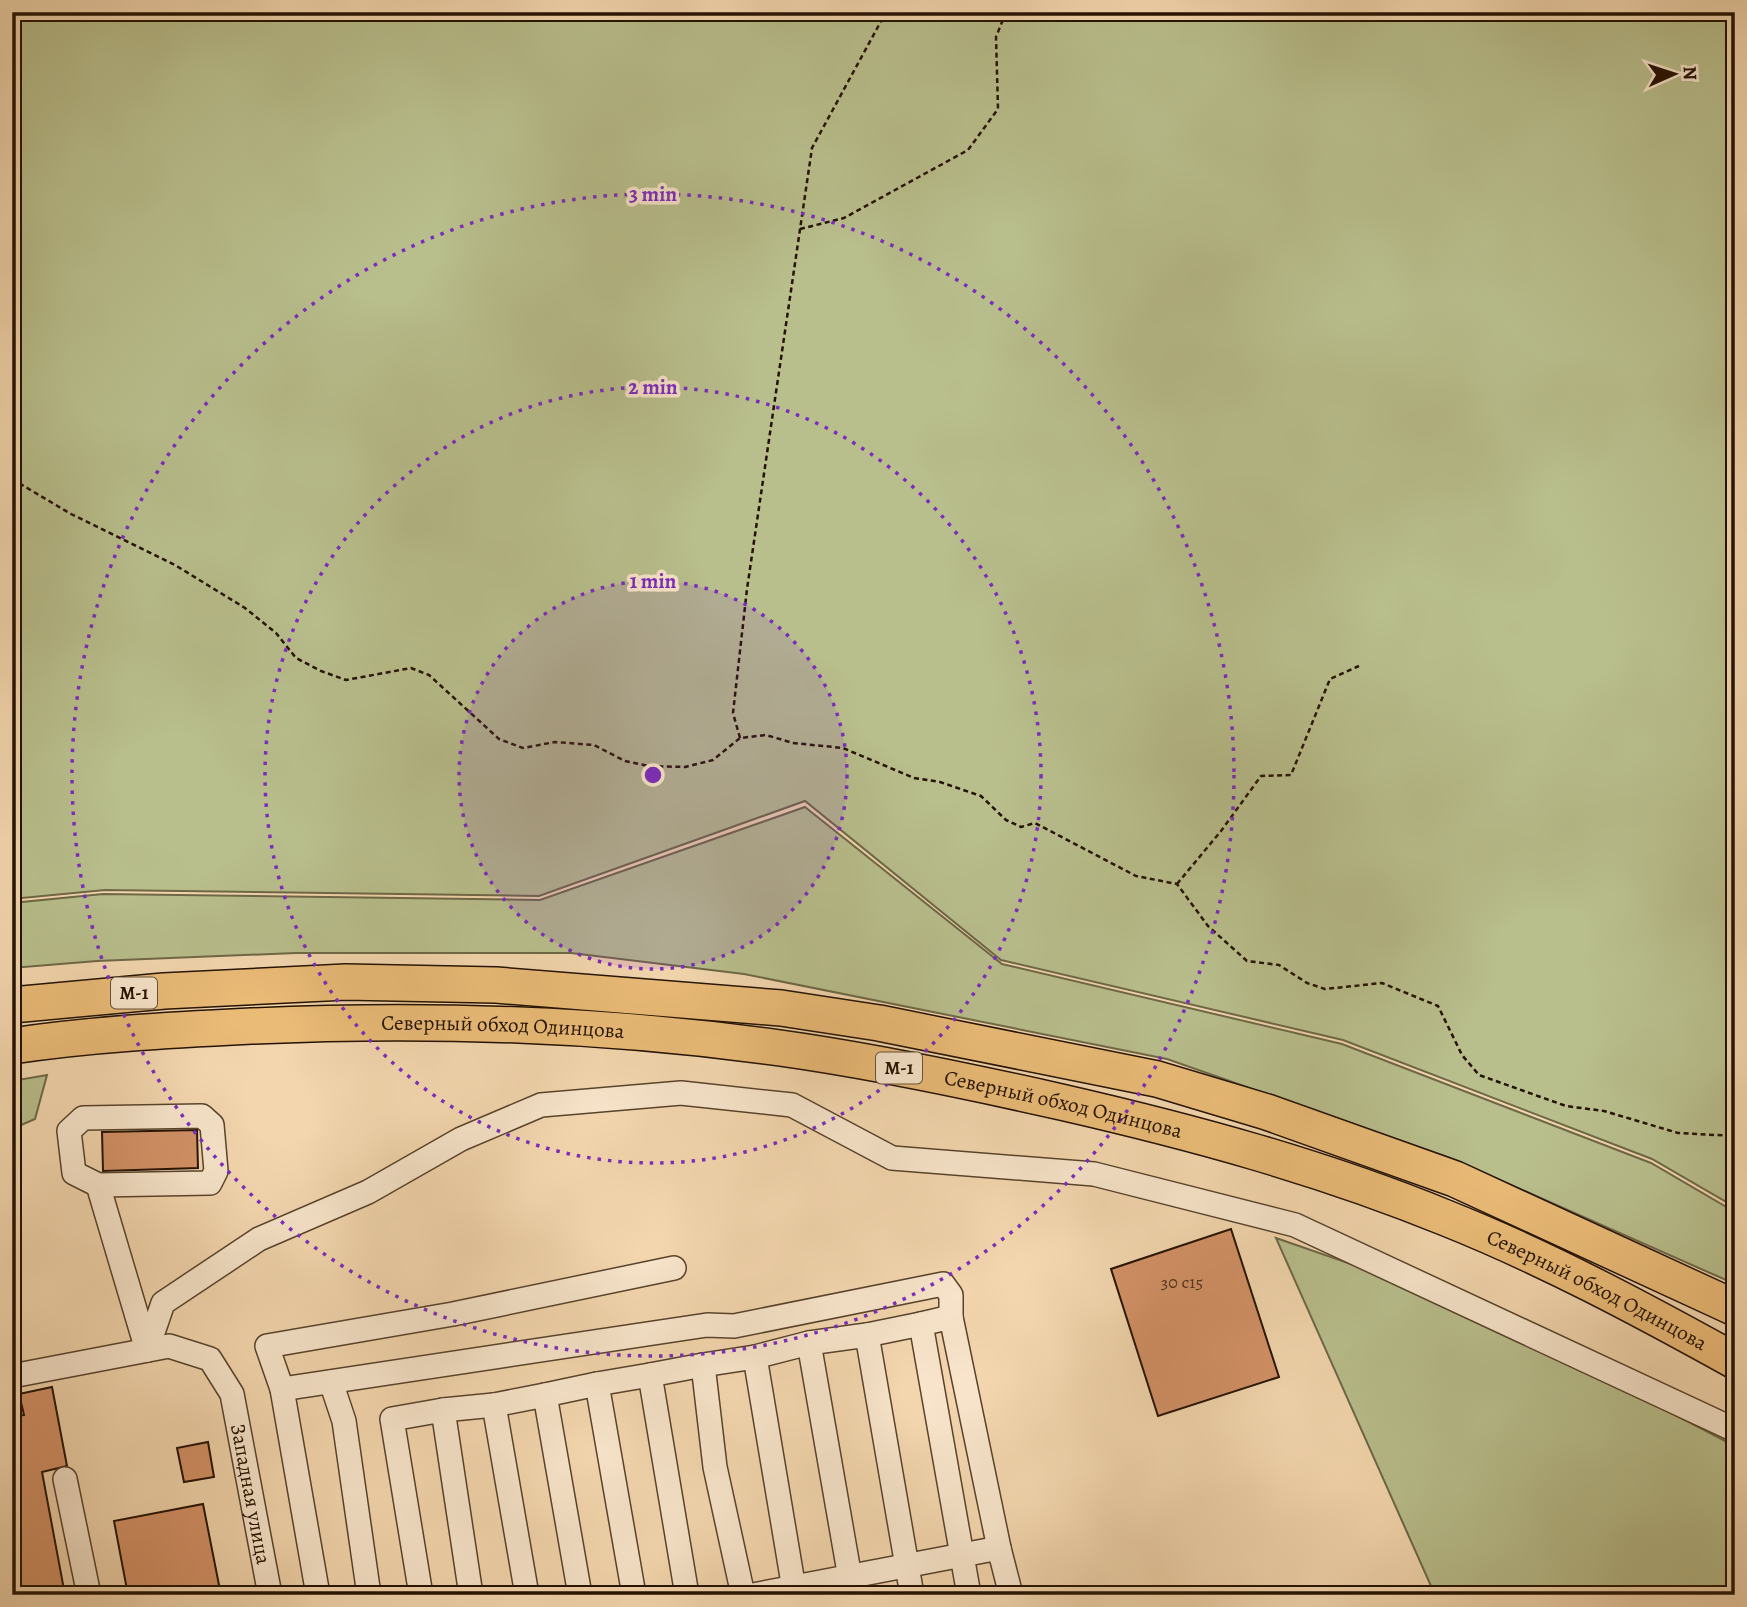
<svg xmlns="http://www.w3.org/2000/svg" width="1747" height="1607" font-family="Alegreya,serif">
	<style>
		.green { fill: #b8be8c; stroke: #6e6846; stroke-width: 2 }
		.building { fill: #d39166; stroke: #241200; stroke-width: 2 }
		.lines { fill: none; stroke-linecap: round; stroke-linejoin: round }
		.minor-casing { stroke: #58432c; stroke-width: 26 }
		.highway-casing { stroke: #241200; stroke-width: 38 }
		.path { stroke: #241200; stroke-width: 2.5; stroke-dasharray: 5 3.5; stroke-linecap: butt }
		.minor { stroke: #f7e4ca; stroke-width: 23 }
		.highway { stroke: #eabb77; stroke-width: 35 }
		.ring { fill: none; stroke: #7b2cbf; stroke-width: 3.5; stroke-dasharray: 3.5 7 }
		.labels { text-anchor: middle; dominant-baseline: central; stroke-width: 7; stroke-linejoin: round; paint-order: stroke }
		.number-label { font-size: 18px; fill: #50321a }
		.shield { fill: #f7e4ca; stroke: #63513d; stroke-width: 2 }
		.shield-label { font-size: 19px; font-weight: bold; fill: #241200 }
		.street-label { font-size: 21px; fill: #241200; stroke: #f7e4ca }
		.centre { fill: #7b2cbf; stroke: #f7e4ca; stroke-width: 3.5 }
		.ring-label { font-size: 21px; text-anchor: middle; font-weight: bold; fill: #7b2cbf; stroke: #f7e4ca; stroke-width: 7; stroke-linejoin: round; paint-order: stroke }
	</style>
	<rect width="100%" height="100%" fill="#f3d6ae"/>
	<filter id="stains"><feTurbulence type="fractalNoise" baseFrequency=".00286" numOctaves="4"/><feColorMatrix values="0 0 0 0 .2 0 0 0 0 .09 0 0 0 0 .02 0 0 0 .5 -.17"/></filter>
	<radialGradient id="worn" r=".72"><stop offset=".6" stop-color="#630" stop-opacity="0"/><stop offset="1" stop-color="#630" stop-opacity=".3"/></radialGradient>
	<path class="green" d="M12 12H1735V1207L1652 1159 1343 1040 1001 960 805 801 539 896 105 890 12 899Z
		M805 807 1002 964 1342 1044 1651 1163 1735 1212V1284L1450 1158 1167 1059 744 974 571 953H296L97 961 12 968V903L103 894 540 900Z
		M47 1075 35 1119 12 1129V1081Z
		M1276 1238 1452 1299 1735 1446V1595H1435Z"/>
	<path class="building" d="M197 1130 198 1168 103 1171 102 1132Z
		M1231 1229 1279 1377 1158 1416 1111 1269Z
		M52 1387 67 1466 42 1472 65 1595H12V1417L24 1415 19 1394Z
		M208 1442 214 1477 184 1482 177 1448Z
		M203 1504 221 1595H128L114 1521Z"/>
	<g class="lines">
		<defs>
			<g id="minor">
				<path d="M98 1185 210 1183 216 1171 212 1125 202 1116 83 1118 69 1131 74 1173 98 1185 147 1350"/>
				<path d="M867 1335 921 1324"/>
				<path d="M147 1350 163 1303 259 1239 368 1192 461 1139 541 1105 681 1093 792 1105 892 1158 1094 1174 1295 1225 1735 1430"/>
				<path d="M755 1357 809 1343"/>
				<path d="M650 1375 703 1365"/>
				<path id="s1" d="M12 1376 169 1346 210 1359 232 1394 270 1595"/>
				<path d="M331 1382 344 1421 369 1595"/>
				<path d="M282 1389 707 1325 734 1326 943 1284 951 1295V1317"/>
				<path d="M545 1395 597 1384"/>
				<path d="M443 1410 494 1405"/>
				<path d="M65 1479 89 1595"/>
				<path d="M318 1595 282 1389 267 1346 453 1314 674 1268"/>
				<path d="M421 1595 392 1419 443 1410 471 1595"/>
				<path d="M527 1595 494 1405 545 1395 580 1595"/>
				<path d="M634 1595 597 1384 650 1375 687 1595"/>
				<path d="M743 1595 715 1467 703 1365 755 1357 795 1595"/>
				<path d="M753 1595 999 1548 1011 1595"/>
				<path d="M853 1595 809 1343 867 1335 912 1595"/>
				<path d="M969 1595 921 1324 951 1317 999 1548"/>
			</g>
			<g id="highway">
				<path d="M12 1005 164 991 346 982 496 985 781 1008 879 1023 1157 1079 1267 1112 1455 1179 1735 1308"/>
				<path id="s2" d="M12 1046C92 1034 173 1030 253 1026 428 1018 606 1024 780 1048 874 1061 968 1081 1061 1102 1192 1132 1321 1167 1446 1218 1546 1258 1641 1309 1735 1361"/>
			</g>
		</defs>
		<use href="#minor" class="minor-casing"/>
		<use href="#highway" class="highway-casing"/>
		<path class="path" d="M800 229 844 218 968 150 998 109 996 37 1006 12
			M12 479 71 514 175 565 245 608 276 633 296 658 321 671 346 680 411 668 429 675 499 739 523 748 555 742 594 745 625 761 649 766 685 767 713 760 740 738 766 735 793 743 843 748 914 778 940 782 981 796 1006 820 1021 827 1035 823 1136 876 1177 884 1208 926 1247 961 1279 965 1307 983 1325 989 1382 983 1438 1006 1462 1055 1479 1075 1566 1106 1604 1111 1678 1133 1735 1136
			M740 738 733 713 747 589 812 148 886 12
			M1177 884 1221 831 1261 776 1291 775 1330 679 1359 666"/>
		<use href="#minor" class="minor"/>
		<use href="#highway" class="highway"/>
	</g>
	<circle cx="653" cy="775" r="194" fill="#7b2cbf" fill-opacity=".12"/>
	<g class="ring">
		<circle cx="653" cy="775" r="194"/>
		<circle cx="653" cy="775" r="388"/>
		<circle cx="653" cy="775" r="581"/>
	</g>
	<g class="labels">
		<g class="number-label">
			<text x="1182" y="1282">30 с15</text>
		</g>
		<g class="shield">
			<rect x="111" y="977.5" width="46" height="31" rx="5"/>
			<rect x="876" y="1052.5" width="46" height="31" rx="5"/>
		</g>
		<g class="shield-label">
			<text x="134" y="993">М-1</text>
			<text x="899" y="1068">М-1</text>
		</g>
		<g class="street-label">
			<text stroke="none"><textPath href="#s2" startOffset="492">Северный обход Одинцова</textPath></text>
			<text stroke="none"><textPath href="#s2" startOffset="1059">Северный обход Одинцова</textPath></text>
			<text stroke="none"><textPath href="#s2" startOffset="1626">Северный обход Одинцова</textPath></text>
			<text stroke="none"><textPath href="#s1" startOffset="346">Западная улица</textPath></text>
		</g>
	</g>
	<circle cx="653" cy="775" r="10" class="centre"/>
	<g class="ring-label">
		<text x="653" y="201">3 min</text>
		<text x="653" y="394">2 min</text>
		<text x="653" y="588">1 min</text>
	</g>
	<rect width="1747" height="1607" fill="none" stroke="#f3d6ae" stroke-width="42"/>
	<rect x="14" y="14" width="1719" height="1579" fill="none" stroke="#241200" stroke-width="3.5"/>
	<rect x="21" y="21" width="1705" height="1565" fill="none" stroke="#241200" stroke-width="2"/>
	<g transform="translate(1674 74) rotate(87)" stroke="#f7e4ca" stroke-width="5" paint-order="stroke">
	<path d="M0-5L12 26L0 18L-12 26Z" fill="#241200"/>
	<text y="-10" font-size="19" font-weight="bold" text-anchor="middle" fill="#241200">N</text>
	</g>
	<rect width="100%" height="100%" filter="url(#stains)"/>
	<rect width="100%" height="100%" fill="url(#worn)"/>
</svg>
